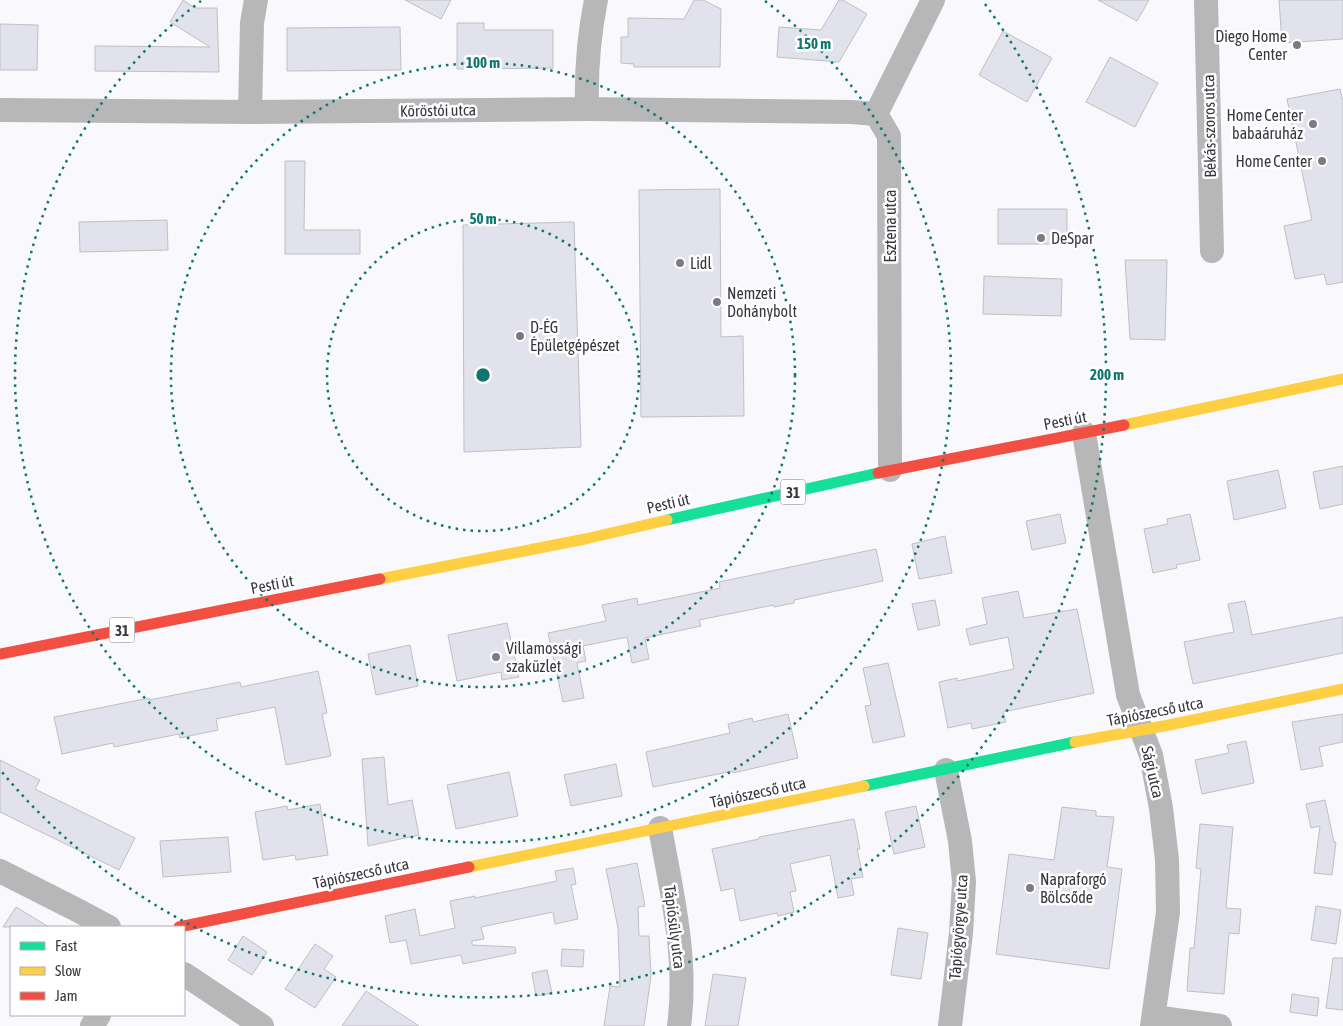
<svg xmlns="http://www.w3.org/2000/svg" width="1343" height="1026" font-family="'Asap Condensed',sans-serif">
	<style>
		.building { fill: #e2e2ec; stroke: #c0bfc4 }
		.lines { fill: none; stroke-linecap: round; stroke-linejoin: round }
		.street { stroke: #b8b7b7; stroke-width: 24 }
		.fast { stroke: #16e098; stroke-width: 11 }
		.slow { stroke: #ffcf43; stroke-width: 11 }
		.jam { stroke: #f24e42; stroke-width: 11 }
		.ring { fill: none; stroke: #0f766e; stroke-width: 2.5; stroke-dasharray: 2.5 5 }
		.poi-dot { fill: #7c7b82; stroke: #fff; stroke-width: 2 }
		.labels { text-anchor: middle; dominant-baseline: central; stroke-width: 5; stroke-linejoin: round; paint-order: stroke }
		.shield { fill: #fff; stroke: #747379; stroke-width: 1 }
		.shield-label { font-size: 15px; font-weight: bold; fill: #38373f }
		.poi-label { font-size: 16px; fill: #38373f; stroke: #fff; text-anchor: start }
		.street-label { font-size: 16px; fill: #38373f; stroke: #fff }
		.centre { fill: #0f766e; stroke: #fff; stroke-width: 2.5 }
		.ring-label { font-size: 15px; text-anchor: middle; font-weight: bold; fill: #0f766e; stroke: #fff; stroke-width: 5; stroke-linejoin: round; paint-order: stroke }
	</style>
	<rect width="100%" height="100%" fill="#f9f9fd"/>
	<path class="building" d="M183 0 195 8H217L219 72 95 71V46L210 47 170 22Z
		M405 0H451L441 19Z
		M694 0H703L721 9 720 67H634V64L621 63V37H628V18L684 19Z
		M839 0H843L867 14 839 62 777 57 779 27 821 30Z
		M1098 0H1149L1137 21Z
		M1279 0H1343V39L1282 43Z
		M457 23H484V30H553V68L457 69Z
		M0 24 38 25 37 70H0Z
		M400 27 401 70 287 71V28Z
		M1003 31 1052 58 1027 102 979 75Z
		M1110 57 1158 83 1135 127 1086 102Z
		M1340 89 1343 102V282L1327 285 1324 274 1295 279 1284 226 1312 220 1287 99Z
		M285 161H305L304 230H360V254H285Z
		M720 189 721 337 743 336 744 416 641 417 639 190Z
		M998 209H1067V244H998Z
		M167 220 168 250 80 252 79 222Z
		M574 222 581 447 464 452 463 225Z
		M1125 260H1167L1165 340 1130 339Z
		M984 276 1062 279 1061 316 983 314Z
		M1343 466V504L1320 509 1313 472Z
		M1278 470 1286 508 1234 520 1227 481Z
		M1060 514 1066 543 1032 550 1026 521Z
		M1190 514 1200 560 1176 565 1177 568 1153 573 1144 529 1168 524 1167 519Z
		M945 536 952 573 919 579 912 544Z
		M876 549 883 581 794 600V603L774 607V605L699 620 701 626 645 638 649 659 632 663 627 637 583 646 586 661 577 663 584 698 563 702 548 633 606 621 602 605 637 598 638 605 720 588 719 582Z
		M1018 591 1024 618 1077 609 1094 693 1003 712 1006 722 972 729 971 723 948 728 939 682 957 678V681L1014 669 1008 637 970 645 966 629 987 624 982 598Z
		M935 600 940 625 918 630 912 604Z
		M1245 601 1252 635 1343 617V653L1193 684 1184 642 1234 632 1228 604Z
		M507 623 519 677 502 680 501 672 457 681 448 635Z
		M410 645 418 686 376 695 368 654Z
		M888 663 905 736 873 743 865 706 871 705 863 668Z
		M318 671 327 713 322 714 331 756 286 765 275 707 216 719 218 730 180 738 179 734 114 747 113 743 62 754 54 717 149 698V700L240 682 241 687Z
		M788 714 798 758 733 773V771L653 787 646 752 730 733 728 724 752 718 753 722Z
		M1343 714V742L1319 747 1323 766 1301 770 1292 722Z
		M1246 741 1254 783 1202 794 1195 760 1229 753 1227 745Z
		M384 757 388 805 412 800 419 835 368 846 362 759Z
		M0 760 40 780 35 789 135 838 119 870 0 812Z
		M616 764 622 796 571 806 564 775Z
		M509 772 518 816 456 829 447 785Z
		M1325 800 1334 842H1336L1332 875 1314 873 1320 826 1311 828 1306 804Z
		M320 804 328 855 296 860 295 855 263 860 255 812 287 806 288 810Z
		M916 806 925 847 894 854 885 812Z
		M1062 807 1096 811V816L1114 817 1107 867 1122 869 1109 969 996 954 1009 854 1054 860Z
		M854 819 860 849H857L863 877 851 879 854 895 838 898 830 855 790 864 796 891 790 892 794 912 778 916 777 913 740 921 734 888 721 891 712 849 759 839V837Z
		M1200 824 1233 827 1226 908 1241 909 1239 934 1229 933 1224 994 1187 991 1190 948H1194L1201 869 1196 868Z
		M228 837 231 872 163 877 160 841Z
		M637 863 645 906 638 907 639 936H649L651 976 644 1026H604L610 986 620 987 618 928 606 869Z
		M573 868 576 884 571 885 578 919 555 924 553 912 481 927 484 939 472 941V945L515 947 516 953 463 964 461 955 411 964 406 940 390 943 385 916 415 909 420 936 455 928 450 901 475 896V898L557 881 555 871Z
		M1316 906 1341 910 1336 944 1311 940Z
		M16 907 49 927H3Z
		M898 928 928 933 921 979 891 975Z
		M243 936 267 952 252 975 228 960Z
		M315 944 333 956 324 969 336 977 315 1008 285 989Z
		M562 949 584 950 583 967 561 966Z
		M1333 958H1343V1010L1326 1008Z
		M547 970 552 993 536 996 532 973Z
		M713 974 746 978 738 1026H705Z
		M366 991 419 1026H342Z
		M1292 994 1319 998 1317 1016 1290 1012Z"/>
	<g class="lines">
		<path class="street" d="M1206 0 1212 251
			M587 109C586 73 589 35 596 0
			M0 110 250 112 587 109 851 112 876 114
			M250 112 252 23 256 0
			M876 114 889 136 890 470
			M876 114 933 0
			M1084 433 1128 695 1151 755 1161 808 1167 860 1168 912 1152 1026
			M946 770 960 841 964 882 961 933 950 1026
			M660 828C672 893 688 960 679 1026
			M0 871 75 909 109 927
			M184 974 262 1026
			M1154 1017 1220 1026
			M92 1026 99 1015"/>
		<path class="fast" d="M667 520 878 473
			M864 786 1075 742"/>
		<path class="slow" d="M1124 425 1343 379
			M380 579 585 539 667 520
			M1075 742 1169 725 1343 689
			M469 867 864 786"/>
		<path class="jam" d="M878 473 1124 425
			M0 654 380 579
			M179 927 469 867"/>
	</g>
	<g class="ring">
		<circle cx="483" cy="375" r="156"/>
		<circle cx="483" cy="375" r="312"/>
		<path d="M765 1A468 468 0 1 1 201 1"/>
		<path d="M985 4A624 624 0 0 1 2 772"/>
	</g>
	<g class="poi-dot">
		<circle cx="1297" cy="45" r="5"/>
		<circle cx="1313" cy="124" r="5"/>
		<circle cx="1322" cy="161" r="5"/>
		<circle cx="1041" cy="238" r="5"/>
		<circle cx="680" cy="263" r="5"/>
		<circle cx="717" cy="302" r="5"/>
		<circle cx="520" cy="336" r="5"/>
		<circle cx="496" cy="657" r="5"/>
		<circle cx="1030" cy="888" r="5"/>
	</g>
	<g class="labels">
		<g class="shield">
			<rect x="780.5" y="479.5" width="25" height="25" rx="4"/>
			<rect x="109.5" y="617.5" width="25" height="25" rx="4"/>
		</g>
		<g class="shield-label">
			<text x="793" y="492">31</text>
			<text x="122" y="630">31</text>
		</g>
		<g class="poi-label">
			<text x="1287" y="36" text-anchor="end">Diego Home<tspan x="1287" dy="18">Center</tspan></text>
			<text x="1303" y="115" text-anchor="end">Home Center<tspan x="1303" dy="18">babaáruház</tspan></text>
			<text x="1312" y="161" text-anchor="end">Home Center</text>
			<text x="1051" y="238">DeSpar</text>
			<text x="690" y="263">Lidl</text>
			<text x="727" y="293">Nemzeti<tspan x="727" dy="18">Dohánybolt</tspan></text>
			<text x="530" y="327">D-ÉG<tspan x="530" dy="18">Épületgépészet</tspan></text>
			<text x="506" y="648">Villamossági<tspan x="506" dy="18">szaküzlet</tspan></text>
			<text x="1040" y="879">Napraforgó<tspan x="1040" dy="18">Bölcsőde</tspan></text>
		</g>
		<g class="street-label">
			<text transform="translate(438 110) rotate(-1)">Köröstói utca</text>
			<text transform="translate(1209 126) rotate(-91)">Békás-szoros utca</text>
			<text transform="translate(890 226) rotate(-90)">Esztena utca</text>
			<text transform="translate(1065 420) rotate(-11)">Pesti út</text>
			<text transform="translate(668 503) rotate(-13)">Pesti út</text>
			<text transform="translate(272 584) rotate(-11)">Pesti út</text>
			<text transform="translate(1155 711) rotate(-11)">Tápiószecső utca</text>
			<text transform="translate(1153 772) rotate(77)">Sági utca</text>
			<text transform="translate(758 792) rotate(-12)">Tápiószecső utca</text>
			<text transform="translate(361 873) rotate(-12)">Tápiószecső utca</text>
			<text transform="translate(675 927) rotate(83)">Tápiósüly utca</text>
			<text transform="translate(958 927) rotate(-86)">Tápiógyörgye utca</text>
		</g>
	</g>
	<circle cx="483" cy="375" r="8" class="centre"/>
	<g class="ring-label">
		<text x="814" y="49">150 m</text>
		<text x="483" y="68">100 m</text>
		<text x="483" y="224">50 m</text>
		<text x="1107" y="380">200 m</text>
	</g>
	<rect x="10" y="926" width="175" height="90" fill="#ffffff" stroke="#afafb2"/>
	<rect x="20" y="942" width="25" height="8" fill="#16e098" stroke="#afafb2"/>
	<text x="55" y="951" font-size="15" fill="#38373f">Fast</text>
	<rect x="20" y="967" width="25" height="8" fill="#ffcf43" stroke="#afafb2"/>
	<text x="55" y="976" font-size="15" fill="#38373f">Slow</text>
	<rect x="20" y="992" width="25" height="8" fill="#f24e42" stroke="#afafb2"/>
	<text x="55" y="1001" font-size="15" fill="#38373f">Jam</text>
</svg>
